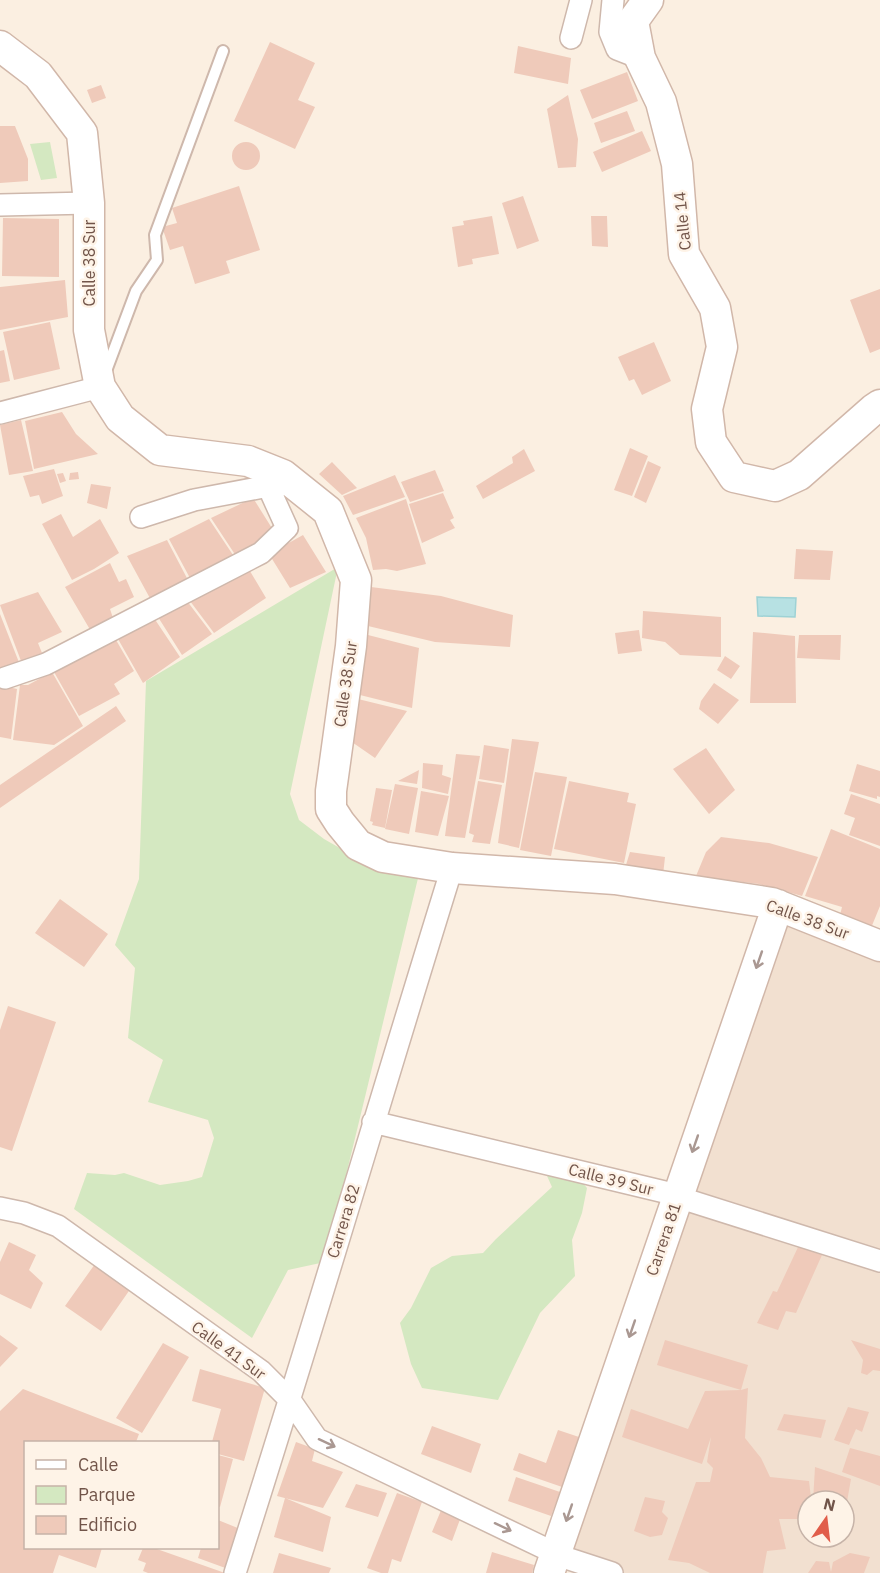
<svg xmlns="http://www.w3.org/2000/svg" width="880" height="1573" font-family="'IBM Plex Sans',sans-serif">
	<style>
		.residential { fill: #f2e0d0; fill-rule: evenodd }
		.green { fill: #d4e8c1 }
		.water { fill: #b7e1e3; stroke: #9ed2d5; stroke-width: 1.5 }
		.building { fill: #efcaba }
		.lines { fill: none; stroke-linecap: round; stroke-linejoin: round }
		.lane-casing { stroke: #ceb8ac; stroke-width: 14 }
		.street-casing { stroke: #ceb8ac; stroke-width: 24 }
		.secondary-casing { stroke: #d1b7a9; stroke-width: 33 }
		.lane { stroke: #fff; stroke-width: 10 }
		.street { stroke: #fff; stroke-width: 21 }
		.secondary { stroke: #fff; stroke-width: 30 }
		.oneway { stroke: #aa9892 }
		.labels { text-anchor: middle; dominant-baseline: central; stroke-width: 5; stroke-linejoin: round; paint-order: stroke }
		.street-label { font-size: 16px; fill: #715449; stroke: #fef3e7 }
	</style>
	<rect width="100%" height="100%" fill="#fbefe1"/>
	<path class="residential" d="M787 919 880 962V1256L694 1195Z
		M678 1196 880 1261V1573H612L563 1557ZM808 1501H844V1537H808Z"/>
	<path class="green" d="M50 142 57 178 41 180 30 144Z
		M338 567 290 794 299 820 324 839 359 859 420 870 325 1262 288 1270 252 1338 74 1209 87 1173 115 1175 124 1173 160 1185 188 1181 202 1177 214 1138 208 1120 148 1102 163 1060 128 1038 135 968 115 945 139 879 146 681Z
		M543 1167 572 1170 587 1188 582 1213 572 1240 575 1276 540 1313 498 1400 422 1388 411 1364 400 1323 411 1308 431 1268 452 1256 483 1253 496 1239 552 1187Z"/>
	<path class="water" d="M757 597 796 598 795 617 758 616Z"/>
	<path class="building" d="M270 42 315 63 298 100 315 107 295 149 234 121Z
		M518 46 571 58 568 84 514 73Z
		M627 72 638 101 592 119 580 90Z
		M101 85 106 98 92 103 87 90Z
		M568 95 578 139 576 167 558 168 547 109Z
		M627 111 635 131 601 143 594 123Z
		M0 126H15L28 159V181L0 183Z
		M642 131 651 151 602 172 593 152Z
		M232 156a14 14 0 1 1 28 0a14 14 0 1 1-28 0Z
		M239 186 260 250 226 261 230 273 195 284 183 246 170 250 162 227 177 223 172 208Z
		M523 196 539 241 517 249 502 203Z
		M492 216 499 254 472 259 473 264 458 267 452 227 464 225 463 221Z
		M591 216H607L608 247 592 246Z
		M3 218 59 219V277L2 276Z
		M65 280 68 317 0 330V287Z
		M880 289V349L870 353 850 300Z
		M50 322 60 369 14 380 3 332Z
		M654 342 671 381 642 395 634 379 629 381 618 357Z
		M4 350 10 381 0 383V351Z
		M62 412 76 434 98 454 34 469 25 421Z
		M21 420 33 471 9 475 0 425Z
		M630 448 648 456 632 496 614 490Z
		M524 449 535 471 483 499 476 486 513 463 512 457Z
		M648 461 661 467 646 503 634 497Z
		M332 462 357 488 342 495 319 474Z
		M54 469 63 496 42 504 39 495 30 497 23 476Z
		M435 470 444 491 410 502 401 482Z
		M78 472 79 479 69 480 70 473Z
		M63 473 66 481 60 483 57 474Z
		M395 475 405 497 353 515 343 496Z
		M91 484 111 487 107 509 87 503Z
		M443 493 454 518 450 520 455 528 422 543 409 504Z
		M253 498 275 533 236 556 211 518Z
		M406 499 426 564 397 571 386 569 373 570 366 538 356 518Z
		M61 514 73 537 100 519 119 553 94 569 72 580 42 524Z
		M209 519 235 558 191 580 169 539Z
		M303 535 326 572 290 588 269 554Z
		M167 540 189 582 152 602 127 556Z
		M796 549 833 551 830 580 794 579Z
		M110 563 119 582 126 579 134 597 110 609 114 621 92 633 65 587Z
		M247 566 266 598 214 633 190 601Z
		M371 587 441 596 513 615 510 647 435 642 368 626Z
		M38 592 62 632 38 643 44 658 24 669 0 605Z
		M187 601 212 634 182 655 158 617Z
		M643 611 721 617V657L680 655 665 642 642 638Z
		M0 614 22 670 2 672 0 667Z
		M154 618 180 657 143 683 118 639Z
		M639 630 642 651 618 654 615 633Z
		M753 632 795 636 796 703H750Z
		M368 635 419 648 412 708 356 694Z
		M799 635H841L840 660 797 658Z
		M116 640 134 671 114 684 120 694 79 716 54 672Z
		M725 656 740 666 731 679 717 670Z
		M52 672 83 726 54 745 13 740 20 685H28Z
		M714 683 739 700 718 724 699 709 701 701Z
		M0 685 17 689 11 739 0 737Z
		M358 699 407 711 375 758 349 740Z
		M116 706 126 721 0 808V785Z
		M512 739 539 742 519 848 498 843Z
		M484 745 509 749 504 783 479 779Z
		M706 748 735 790 709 814 673 769Z
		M456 754 480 756 465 838 445 836Z
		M423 763 443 765 442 775 451 778 448 794 422 788Z
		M857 764 880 771V797L877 796V799L849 791Z
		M419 770 417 784 398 781Z
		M535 772 567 777 551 856 520 850Z
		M478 781 502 785 490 844 472 842 474 835 469 833Z
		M569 781 629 793 627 802 636 804 624 863 554 849Z
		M395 784 418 788 409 834 385 829Z
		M376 788 392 790 385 828 372 825 373 822 370 821Z
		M421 791 449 796 438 836 415 832Z
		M851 794 880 804V846L849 835 855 818 844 814Z
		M831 829 880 849V906L871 928 840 915 842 907 805 896Z
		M721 837 769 843 818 857 802 896 759 884 696 876 706 852Z
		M630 852 665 857 663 875 625 868Z
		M60 899 108 934 84 967 35 933Z
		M8 1006 56 1022 12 1151 0 1147V1030Z
		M9 1242 36 1255 29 1270 43 1283 31 1309 0 1294V1262Z
		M799 1245 822 1255 796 1313 786 1311 778 1330 757 1323 773 1291 777 1292Z
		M95 1264 131 1288 101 1331 65 1306Z
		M0 1335 18 1348 0 1367Z
		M665 1340 748 1365 741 1390 657 1365Z
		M851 1340 880 1349V1371L873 1370 867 1375 861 1373 863 1360Z
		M163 1343 189 1357 142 1433 116 1418Z
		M200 1369 265 1388 244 1461 218 1454V1442H212L221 1409 192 1401Z
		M748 1388 745 1438 761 1458 770 1477 809 1481 811 1498 810 1501H808L807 1519H779L786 1549 767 1551 763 1573H710L689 1563 668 1560 696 1482H710L713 1468 707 1462 711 1437 702 1464 622 1437 631 1409 688 1429 705 1391 741 1390Z
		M23 1389 139 1434 136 1442H26V1548H102L96 1568 59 1555 53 1573H0V1411Z
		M848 1407 869 1412 862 1432 856 1429 849 1445 834 1440Z
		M784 1414 826 1420 821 1438 777 1430Z
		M432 1426 481 1444 471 1473 421 1454Z
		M558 1430 582 1438 565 1488 513 1470 519 1453 546 1463Z
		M296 1442 315 1449 312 1461 343 1472 323 1508 277 1496Z
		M850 1448 880 1456V1486L842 1472Z
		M218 1455 233 1459 220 1507 218 1506Z
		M815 1467 851 1479 845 1513 844 1501H813Z
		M516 1477 560 1492 551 1516 508 1501Z
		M356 1484 387 1493 378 1517 345 1507Z
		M397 1493 422 1502 401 1562 392 1559 388 1573H381L367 1568Z
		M645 1497 665 1501 662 1512 668 1518 662 1535 650 1537 634 1531Z
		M285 1498 331 1517 323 1552 274 1537Z
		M442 1508 462 1514 452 1541 432 1532Z
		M218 1520 255 1535 239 1573 198 1558 201 1548H218Z
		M143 1548H154L225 1573H148L143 1571 146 1563 138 1560Z
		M492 1552 534 1565 532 1573H486Z
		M279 1553 331 1568 329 1573H273Z
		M850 1553 870 1557 864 1573H808L816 1561 829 1562 831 1572 833 1562Z"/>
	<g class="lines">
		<defs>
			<path id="lane" d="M106 371 136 291 157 260 155 235 223 51"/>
			<path id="street" d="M613 0 610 32 617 49 640 58
				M571 38 581 0
				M0 205 89 203
				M0 413 100 387
				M141 517 194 500 279 484
				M5 678 46 664 261 553 287 528 272 495 283 475
				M373 1122 673 1194 684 1199 880 1261
				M0 1208 24 1213 58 1226 261 1371 290 1400 317 1439 563 1557 612 1573
				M235 1573C310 1339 379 1103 452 868"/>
			<path id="secondary" d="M648 0 633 21 640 58 661 102 677 164 684 254 715 308 722 347 707 409 711 442 734 477 775 486 799 475 874 409 880 405
				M0 46 38 75 82 133 89 203V330L100 387 120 418 160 450 248 461 283 475 328 511 356 580 351 646 331 791V809L340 823 358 845 383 857 452 868 615 879 772 903 880 946
				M549 1573 778 905"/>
		</defs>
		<use href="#lane" class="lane-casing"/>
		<use href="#street" class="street-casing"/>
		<use href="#secondary" class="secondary-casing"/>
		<use href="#lane" class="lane"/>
		<use href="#street" class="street"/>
		<use href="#secondary" class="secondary"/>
	</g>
	<defs><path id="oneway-shaft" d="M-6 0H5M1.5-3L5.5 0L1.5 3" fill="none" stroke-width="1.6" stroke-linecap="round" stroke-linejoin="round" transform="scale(1.5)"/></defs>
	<g class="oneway">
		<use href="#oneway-shaft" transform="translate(759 960) rotate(109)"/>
		<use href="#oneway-shaft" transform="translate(695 1144) rotate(109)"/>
		<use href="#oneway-shaft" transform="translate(632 1329) rotate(109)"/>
		<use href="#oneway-shaft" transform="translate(327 1443) rotate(25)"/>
		<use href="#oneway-shaft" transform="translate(569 1513) rotate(109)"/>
		<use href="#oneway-shaft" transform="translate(503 1527) rotate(25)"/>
	</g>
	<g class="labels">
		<g class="street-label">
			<text transform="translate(682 221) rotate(-96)">Calle 14</text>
			<text transform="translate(89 263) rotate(-90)">Calle 38 Sur</text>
			<text transform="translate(345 684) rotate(-82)">Calle 38 Sur</text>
			<text transform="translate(808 919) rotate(20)">Calle 38 Sur</text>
			<text transform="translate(611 1179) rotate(14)">Calle 39 Sur</text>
			<text transform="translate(343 1221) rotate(-73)">Carrera 82</text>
			<text transform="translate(663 1239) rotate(-71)">Carrera 81</text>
			<text transform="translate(229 1350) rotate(36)">Calle 41 Sur</text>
		</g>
	</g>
	<rect x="24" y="1441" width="195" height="108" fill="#fef3e7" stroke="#c6b3a8" stroke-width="1.5"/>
	<rect x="36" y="1460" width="30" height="9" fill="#ffffff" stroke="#c6b3a8" stroke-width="1.5"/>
	<text x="78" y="1471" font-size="18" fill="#715449">Calle</text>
	<rect x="36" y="1486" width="30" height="18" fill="#d4e8c1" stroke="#c6b3a8" stroke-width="1.5"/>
	<text x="78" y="1501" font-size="18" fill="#715449">Parque</text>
	<rect x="36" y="1516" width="30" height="18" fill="#efcaba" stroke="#c6b3a8" stroke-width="1.5"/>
	<text x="78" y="1531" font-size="18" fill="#715449">Edificio</text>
	<g transform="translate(826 1519) rotate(14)"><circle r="28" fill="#fef3e7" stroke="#c6b3a8" stroke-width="1.5"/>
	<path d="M0-4.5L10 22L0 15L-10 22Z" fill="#e15d4a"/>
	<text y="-9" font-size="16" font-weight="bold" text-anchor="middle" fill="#715449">N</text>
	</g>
</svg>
